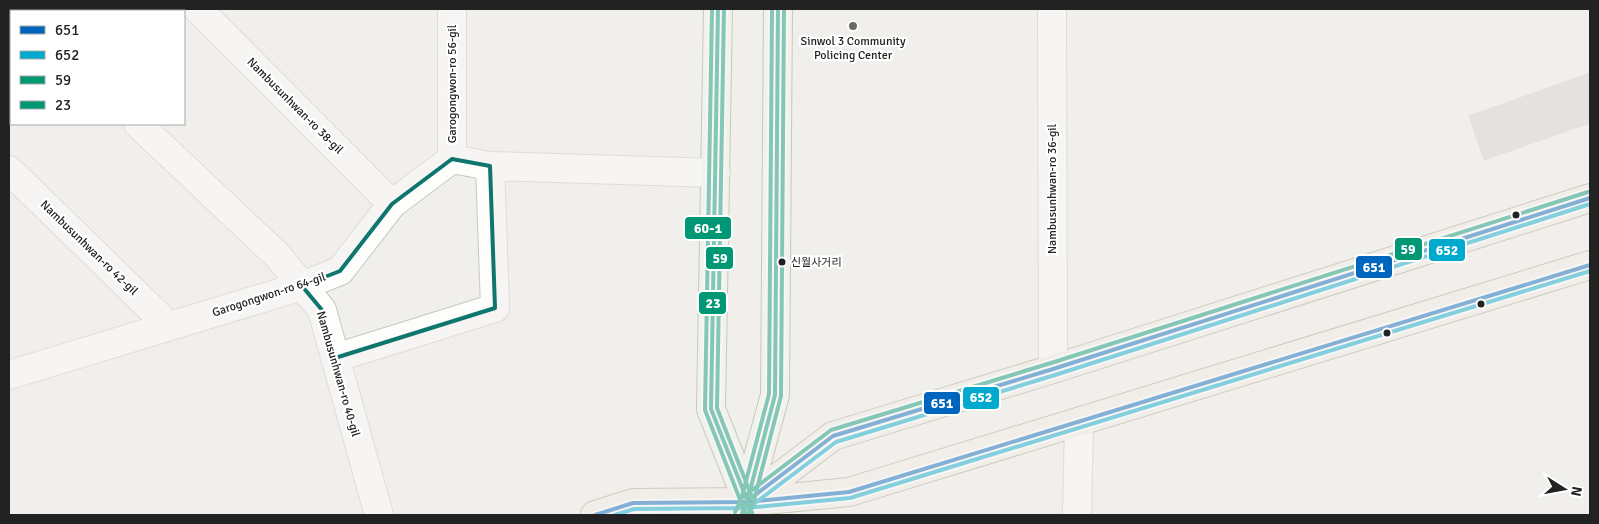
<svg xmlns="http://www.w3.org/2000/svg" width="1599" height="524" font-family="Signika,'Noto Sans KR',sans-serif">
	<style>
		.building { fill: #d4d3d0; stroke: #d3d0cc }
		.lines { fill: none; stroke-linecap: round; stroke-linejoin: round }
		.street-casing { stroke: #c7c7c5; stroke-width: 30 }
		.secondary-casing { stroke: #969a82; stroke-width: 30 }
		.primary-casing { stroke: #a79f87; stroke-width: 30 }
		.street { stroke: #fdfdfc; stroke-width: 28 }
		.secondary { stroke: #f3f5ed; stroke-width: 28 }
		.primary { stroke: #f2eee7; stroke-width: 28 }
		.bus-1-casing { stroke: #fff; stroke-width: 8 }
		.bus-2-casing { stroke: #fff; stroke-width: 8 }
		.bus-3-casing { stroke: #fff; stroke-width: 8 }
		.bus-4-casing { stroke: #fff; stroke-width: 8 }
		.bus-5-casing { stroke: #fff; stroke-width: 8 }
		.bus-1 { stroke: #0065bd; stroke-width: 4 }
		.bus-2 { stroke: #00a9ce; stroke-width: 4 }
		.bus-3 { stroke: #009775; stroke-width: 4 }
		.bus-4 { stroke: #009775; stroke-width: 4 }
		.bus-5 { stroke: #009775; stroke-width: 4 }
		.marked { fill: none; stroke: #0f766e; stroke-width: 4; stroke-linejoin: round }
		.poi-dot { fill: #6a6a68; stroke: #fff; stroke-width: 2 }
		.bus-dot { fill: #222; stroke: #fff; stroke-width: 2 }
		.labels { text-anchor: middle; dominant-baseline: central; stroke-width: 4.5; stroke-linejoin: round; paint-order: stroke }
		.bus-label { font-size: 11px; fill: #222; stroke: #fff; text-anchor: start }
		.poi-label { font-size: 12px; fill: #222; stroke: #fff }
		.street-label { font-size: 12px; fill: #222; stroke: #fff }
		.line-badge { stroke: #fff; stroke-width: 2 }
		.badge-label { font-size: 14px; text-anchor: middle; font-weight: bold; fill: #fff }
	</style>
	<rect width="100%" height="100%" fill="#f0efeb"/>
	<path class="building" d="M1590 73V123L1484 160 1469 116Z"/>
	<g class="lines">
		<defs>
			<path id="street" d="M18 9 20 11
				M198 9 392 204
				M1052 9 1053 369
				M138 124 278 256 322 310 379 515
				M452 159V9
				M9 170 169 326
				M335 358 495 308 490 166
				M9 375 302 286 340 271 392 204 452 159 490 166 716 173
				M1077 515 1079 422"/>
			<path id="secondary" d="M718 9 711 409 753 515
				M745 505 775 395 778 9"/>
			<path id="primary" d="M746 502 833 436 1053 369 1590 198
				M595 515 633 503 747 502 849 492 1590 265"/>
		</defs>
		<use href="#street" class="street-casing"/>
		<use href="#secondary" class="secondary-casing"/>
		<use href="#primary" class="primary-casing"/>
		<use href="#street" class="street"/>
		<use href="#secondary" class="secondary"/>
		<use href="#primary" class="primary"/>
		<defs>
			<path id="bus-1" d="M743 504 833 436 1053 369 1590 198
				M595 515 633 503 747 502 849 492 1590 265"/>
			<path id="bus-2" d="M747 509 836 442 1055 375 1590 204
				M615 515 634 509 747 508 850 498 1590 271"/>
			<path id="bus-3" d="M724 9 717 408 753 500
				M743 497 831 430 1051 363 1588 192
				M735 512 741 500 769 394 772 9"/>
			<path id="bus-4" d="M718 9 711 409 753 515
				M742 513 747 502 775 395 778 9"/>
			<path id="bus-5" d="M712 9 705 410 746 515
				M748 515 753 504 781 396 784 9"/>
		</defs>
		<use href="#bus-1" class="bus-1-casing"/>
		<use href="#bus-2" class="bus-2-casing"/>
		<use href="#bus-3" class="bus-3-casing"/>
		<use href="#bus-4" class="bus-4-casing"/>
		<use href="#bus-5" class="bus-5-casing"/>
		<use href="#bus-1" class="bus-1"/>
		<use href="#bus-2" class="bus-2"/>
		<use href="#bus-3" class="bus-3"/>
		<use href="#bus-4" class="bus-4"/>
		<use href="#bus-5" class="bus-5"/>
	</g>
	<path d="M0 0H1599V524H0ZM452 159 490 166 495 308 335 358 322 310 302 286 340 271 392 204Z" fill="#f0efeb" fill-opacity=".55" fill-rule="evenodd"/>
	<path class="marked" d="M452 159 490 166 495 308 335 358 322 310 302 286 340 271 392 204Z"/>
	<circle class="poi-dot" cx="853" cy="26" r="5"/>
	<g class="bus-dot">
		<circle cx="1516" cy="215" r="4.5"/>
		<circle cx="782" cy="262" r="4.5"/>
		<circle cx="1481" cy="304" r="4.5"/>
		<circle cx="1387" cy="333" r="4.5"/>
	</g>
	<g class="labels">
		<g class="bus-label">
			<text x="791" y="262">신월사거리</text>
		</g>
		<g class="poi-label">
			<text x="853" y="41">Sinwol 3 Community<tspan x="853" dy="14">Policing Center</tspan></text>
		</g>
		<g class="street-label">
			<text transform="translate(452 84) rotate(-90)">Garogongwon-ro 56-gil</text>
			<text transform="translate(295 106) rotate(45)">Nambusunhwan-ro 38-gil</text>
			<text transform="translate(1052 189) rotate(-90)">Nambusunhwan-ro 36-gil</text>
			<text transform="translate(89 248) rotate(44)">Nambusunhwan-ro 42-gil</text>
			<text transform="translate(269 295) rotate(-18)">Garogongwon-ro 64-gil</text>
			<text transform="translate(338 374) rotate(74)">Nambusunhwan-ro 40-gil</text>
		</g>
	</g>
	<g class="line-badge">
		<rect x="684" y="216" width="48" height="24" rx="5" fill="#009775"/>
		<rect x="1394" y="237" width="29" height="24" rx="5" fill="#009775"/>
		<rect x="1428" y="238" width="38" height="24" rx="5" fill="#00a9ce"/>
		<rect x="705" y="246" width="29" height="24" rx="5" fill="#009775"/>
		<rect x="1355" y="255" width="38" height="24" rx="5" fill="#0065bd"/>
		<rect x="698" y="291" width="29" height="24" rx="5" fill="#009775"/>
		<rect x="962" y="386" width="38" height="24" rx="5" fill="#00a9ce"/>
		<rect x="923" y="391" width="38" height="24" rx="5" fill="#0065bd"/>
	</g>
	<g class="badge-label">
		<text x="708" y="233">60-1</text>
		<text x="1408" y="254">59</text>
		<text x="1447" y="255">652</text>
		<text x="720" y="263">59</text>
		<text x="1374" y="272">651</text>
		<text x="713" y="308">23</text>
		<text x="981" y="402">652</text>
		<text x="942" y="408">651</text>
	</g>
	<rect width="1599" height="524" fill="none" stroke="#222222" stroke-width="20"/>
	<rect x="10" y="10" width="175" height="115" fill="#ffffff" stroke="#a7a7a7"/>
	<rect x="20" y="26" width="25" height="8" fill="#0065bd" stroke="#a7a7a7"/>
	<text x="55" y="35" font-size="15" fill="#222222">651</text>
	<rect x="20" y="51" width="25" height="8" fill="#00a9ce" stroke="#a7a7a7"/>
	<text x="55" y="60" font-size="15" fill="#222222">652</text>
	<rect x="20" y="76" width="25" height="8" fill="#009775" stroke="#a7a7a7"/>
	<text x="55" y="85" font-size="15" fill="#222222">59</text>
	<rect x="20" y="101" width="25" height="8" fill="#009775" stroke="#a7a7a7"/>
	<text x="55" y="110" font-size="15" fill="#222222">23</text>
	<g transform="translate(1564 489) rotate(101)" stroke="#ffffff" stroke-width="4" paint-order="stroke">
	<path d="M0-4L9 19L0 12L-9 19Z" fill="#222222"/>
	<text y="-8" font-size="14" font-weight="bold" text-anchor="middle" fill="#222222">N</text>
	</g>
</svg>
